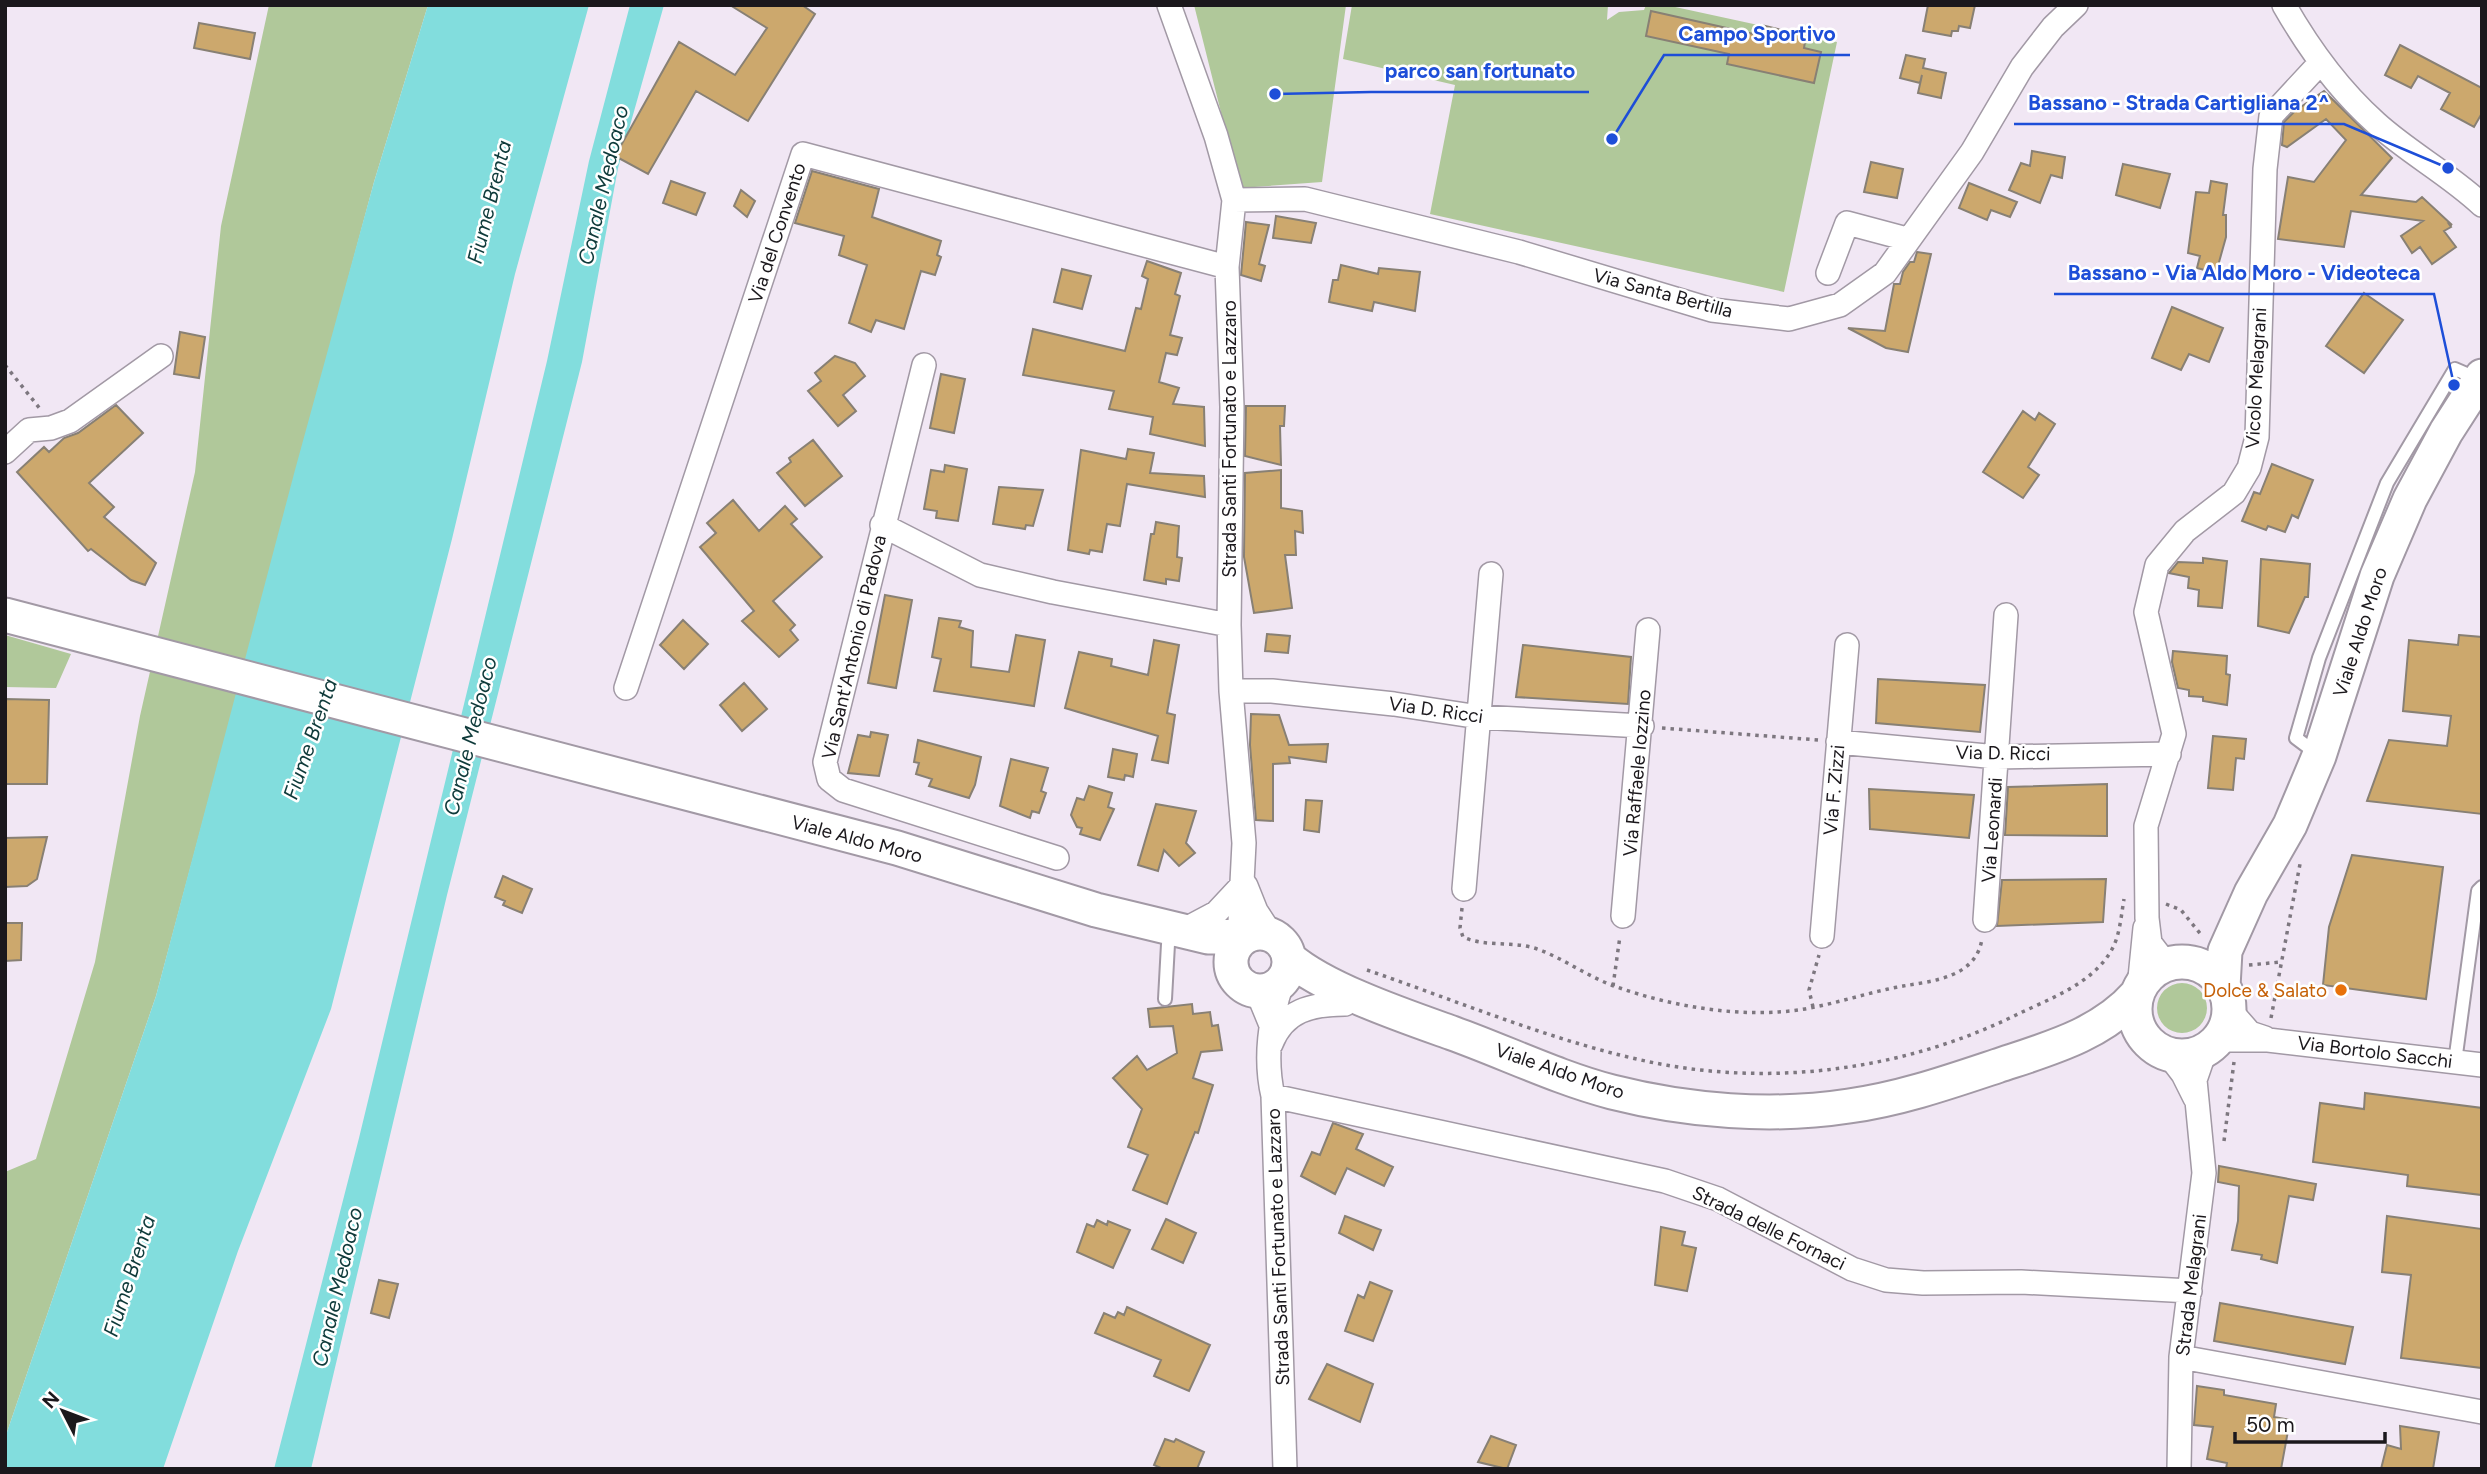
<svg xmlns="http://www.w3.org/2000/svg" width="2487" height="1474" font-family="Figtree,sans-serif">
	<style>
		.green { fill: #b0c89a }
		.water { fill: #82dddd }
		.building { fill: #cca86d; stroke: #888074; stroke-width: 2 }
		.lines { fill: none; stroke-linecap: round; stroke-linejoin: round }
		.service-casing { stroke: #a299a5; stroke-width: 16 }
		.minor-casing { stroke: #a299a5; stroke-width: 26 }
		.secondary-casing { stroke: #a299a5; stroke-width: 37 }
		.path { stroke: #7d777f; stroke-width: 3.5; stroke-dasharray: 3.5 5; stroke-linecap: butt }
		.service { stroke: #fff; stroke-width: 12 }
		.minor { stroke: #fff; stroke-width: 23 }
		.secondary { stroke: #fff; stroke-width: 33 }
		.food-dot { fill: #e8710a; stroke: #fff; stroke-width: 2.5 }
		.labels { text-anchor: middle; dominant-baseline: central; stroke-width: 5; stroke-linejoin: round; paint-order: stroke }
		.street-label { font-size: 19px; fill: #1b181c; stroke: #fff }
		.food-label { font-size: 19px; fill: #c56008; stroke: #fff; text-anchor: end }
		.water-label { font-size: 21px; font-style: italic; fill: #0e3a3a; stroke: #fff }
		.leader { fill: none; stroke: #1d4ed8; stroke-width: 2.5 }
		.callout-dot { fill: #1d4ed8; stroke: #fff; stroke-width: 2.5 }
		.callout-label { font-size: 21px; text-anchor: middle; font-weight: bold; fill: #1d4ed8; stroke: #fff; stroke-width: 5; stroke-linejoin: round; paint-order: stroke }
	</style>
	<rect width="100%" height="100%" fill="#f1e7f4"/>
	<path class="green" d="M269 5H428L374 182 156 996 5 1438V1172L36 1159 95 962 140 716 195 472 221 226Z
		M1194 5H1346L1322 182 1240 188Z
		M1352 5H1608L1607 20 1619 12 1644 10 1646 5H1666L1837 42 1784 292 1430 214 1455 85 1343 59Z
		M5 635 71 654 56 688 5 687Z
		M2157 1008a25 25 0 1 1 50 0a25 25 0 1 1-50 0Z"/>
	<path class="water" d="M428 5H589L515 274 452 539 331 1009 238 1251 163 1469H5V1438L156 996 295 470 374 182Z
		M630 5H664L618 168 582 362 447 895 311 1469H274L359 1138 547 361 589 161Z"/>
	<path class="building" d="M730 5H802L815 14 748 121 696 91 648 174 615 156 679 42 735 75 767 28Z
		M1928 5H1975L1970 28 1959 26 1958 31H1952L1951 36 1923 31Z
		M1651 11 1758 35 1761 25 1806 36 1804 48 1821 52 1814 83 1727 64 1729 54 1646 36Z
		M199 23 255 33 250 59 194 48Z
		M2400 45 2482 88V113L2474 127 2441 109 2450 93 2418 76 2411 88 2385 75Z
		M1906 55 1925 59 1923 68 1946 73 1941 98 1918 93 1922 75 1920 83 1900 78Z
		M2324 91 2392 158 2361 195 2416 202 2422 197 2452 225 2449 224 2451 227 2444 231 2456 247 2432 264 2420 247 2412 253 2401 236 2423 221 2351 211 2344 247 2278 239 2288 177 2314 182 2346 140 2326 119 2287 147 2282 145 2284 122 2295 111Z
		M2032 151 2065 157 2062 178 2051 175 2040 203 2009 190 2021 163 2030 166Z
		M1871 162 1903 169 1897 198 1864 192Z
		M2123 164 2170 174 2160 208 2116 195Z
		M812 171 879 189 872 217 941 241 937 255 941 257 935 275 921 271 904 329 876 320 871 332 849 323 867 265 839 255 844 236 795 223Z
		M671 181 705 193 696 215 663 203Z
		M2211 181 2227 184 2223 215H2226V237L2216 273 2197 268 2200 256 2188 253 2196 192 2209 193Z
		M1969 183 2017 202 2010 217 1991 210 1987 220 1959 208Z
		M741 190 755 201 747 217 734 206Z
		M1276 216 1316 223 1311 243 1273 238Z
		M1246 222 1269 225 1259 264 1265 266 1261 281 1241 275Z
		M1917 252 1931 254 1908 352 1886 348 1848 328 1885 331 1894 284H1900L1903 272 1910 262H1914Z
		M1147 261 1181 273 1175 294 1180 296 1170 335 1182 338 1177 355 1166 353 1159 382 1179 388 1173 404 1204 407 1205 446 1150 434 1153 417 1109 409 1114 391 1023 375 1033 329 1125 351 1136 308 1141 309 1148 279 1142 276Z
		M1341 265 1378 274 1379 268 1420 272 1415 311 1374 302 1372 311 1329 302 1333 280H1338Z
		M1062 269 1091 276 1082 309 1054 302Z
		M2364 293 2403 320 2364 373 2326 346Z
		M2172 307 2223 328 2209 362 2189 354 2181 370 2152 358Z
		M180 332 205 337 199 378 174 374Z
		M835 356 855 363 865 376 843 395 856 411 838 426 808 391 821 381 815 373Z
		M941 374 965 379 954 433 930 428Z
		M116 405 143 433 89 483 114 507 104 517 156 563 145 585 131 580 91 549 88 551 17 472 44 447 49 452 64 438 78 433Z
		M1246 406H1285L1284 426H1280L1281 465 1245 456Z
		M2023 411 2035 420 2039 413 2055 424 2028 467 2039 475 2023 498 1983 472Z
		M813 440 842 476 805 506 777 473 791 462 789 458Z
		M1128 449 1154 453 1150 473 1204 476 1205 497 1127 484 1120 526 1107 524 1102 552 1090 550 1089 554 1068 550 1081 450 1126 459Z
		M2272 464 2313 480 2298 518 2292 515 2285 532 2268 526 2266 530 2242 521 2254 492 2260 494Z
		M945 465 967 469 958 521 936 518 937 511 924 509 931 470 944 472Z
		M1281 470V508L1302 511 1303 533 1295 531 1296 555H1285L1292 608 1254 613 1244 557 1245 473Z
		M999 487 1043 490 1033 526 1026 525 1025 529 993 524Z
		M733 500 759 531 785 506 797 519 791 524 822 557 773 601 795 625 790 630 798 640 779 657 742 621 754 611 700 547 716 533 707 523Z
		M1156 522 1179 526 1177 557 1182 558 1179 581 1166 579V584L1144 580 1151 534H1154Z
		M2203 558 2227 561 2222 608 2198 606 2199 590 2188 588 2189 577 2169 573 2178 562 2203 563Z
		M2261 559 2310 564 2308 597H2305L2289 633 2258 626Z
		M885 595 912 600 896 688 868 683Z
		M939 618 961 621 959 627 973 631 971 667 1009 672 1016 635 1045 640 1034 706 934 691 941 659 932 657Z
		M683 620 708 644 684 669 660 645Z
		M1267 634 1290 636 1288 653 1265 651Z
		M2459 635 2482 637V814L2367 801 2389 740 2447 746 2451 716 2403 711 2409 640 2458 645Z
		M1154 640 1179 645 1167 713 1175 715 1168 763 1152 760 1158 736 1065 708 1079 652 1112 659 1111 666 1148 675Z
		M1523 645 1631 657 1628 704 1516 697Z
		M2173 651 2227 656 2226 674 2230 675 2227 705 2203 701V697L2189 696V690L2178 688 2172 662Z
		M1878 679 1985 685 1980 732 1876 723Z
		M744 683 767 709 742 731 720 705Z
		M5 699 49 700 47 784H5Z
		M1251 714 1279 715 1289 745 1328 744 1326 762 1289 757 1290 763 1273 764V821L1256 820 1250 745Z
		M871 732 888 735 879 776 848 773 858 735 870 737Z
		M2213 736 2246 739 2244 759 2236 758 2233 790 2208 788Z
		M918 740 981 757 975 785 969 798 929 786 932 779 916 774 919 763 914 762Z
		M1113 749 1137 754 1133 777 1125 775 1124 780 1108 777Z
		M1011 759 1048 768 1041 791 1046 793 1039 813 1032 811 1030 818 1000 806Z
		M2107 784V836L2005 835 2008 787Z
		M1089 786 1112 793 1108 807 1114 809 1100 840 1080 834 1082 828 1077 827 1071 815 1077 798 1084 800Z
		M1869 789 1974 795 1969 838 1870 829Z
		M1306 800 1322 801 1319 832 1304 830Z
		M1156 804 1196 811 1186 843 1195 853 1179 866 1164 850 1158 871 1138 865Z
		M47 837 37 879 27 886 5 887V838Z
		M2352 855 2443 867 2426 999 2323 985 2329 927Z
		M503 876 532 889 522 913 503 905 505 901 495 897Z
		M2106 879 2103 922 1997 926 2002 880Z
		M5 923H22L21 960 5 961Z
		M1192 1004 1193 1014 1210 1012 1212 1026 1218 1025 1222 1050 1201 1052 1193 1078 1213 1085 1198 1133 1195 1132 1167 1204 1133 1190 1148 1155 1128 1147 1142 1109 1113 1078 1137 1056 1147 1070 1177 1053 1173 1026 1150 1027 1148 1009Z
		M2365 1093 2482 1108V1195L2407 1186 2408 1175 2313 1162 2320 1103 2364 1109Z
		M1333 1123 1363 1134 1356 1149 1393 1167 1384 1186 1347 1168 1335 1194 1301 1176 1312 1152 1320 1155Z
		M2219 1166 2316 1184 2313 1200 2289 1196 2277 1263 2261 1259 2262 1255 2232 1250 2238 1221 2239 1186 2218 1182Z
		M1345 1216 1381 1230 1373 1250 1339 1233Z
		M2387 1216 2482 1229V1368L2401 1358 2411 1275 2382 1272Z
		M1166 1219 1196 1233 1183 1263 1152 1249Z
		M1097 1220 1107 1225 1108 1221 1130 1230 1113 1268 1077 1252 1087 1224 1094 1227Z
		M1661 1227 1685 1232 1682 1245 1696 1248 1687 1291 1655 1285Z
		M379 1280 398 1284 389 1318 371 1313Z
		M1370 1282 1392 1291 1373 1341 1345 1331 1358 1295 1364 1298Z
		M2220 1303 2353 1327 2345 1364 2214 1341Z
		M1127 1307 1210 1345 1189 1391 1154 1376 1161 1360 1095 1333 1104 1313 1115 1318 1118 1312 1124 1315Z
		M1327 1364 1373 1384 1360 1422 1309 1399Z
		M2197 1386 2224 1390V1395L2276 1404 2274 1417 2290 1420 2281 1469H2226L2227 1463 2207 1459 2213 1427 2194 1425Z
		M2400 1426 2439 1432 2433 1469H2381L2387 1445 2401 1449Z
		M1491 1436 1516 1445 1507 1469 1478 1462Z
		M1165 1439 1174 1442 1176 1439 1204 1452 1197 1469H1163L1154 1465Z"/>
	<g class="lines">
		<defs>
			<path id="service" d="M2316 753 2296 738 2319 658 2387 483 2455 369 2478 379
				M1165 999 1168 944 1177 933
				M2455 1062 2478 891 2482 887"/>
			<path id="minor" d="M1169 5 1216 136 1234 200 1227 267 1232 407 1229 625 1231 691 1244 843 1240 922 1245 936
				M2284 5C2308 47 2339 90 2376 123 2409 153 2449 174 2482 205
				M1234 200 1305 199 1519 252 1712 310 1789 319 1840 305 1885 273 1972 152 2022 67 2053 27 2076 5
				M1828 273 1847 223 1907 239
				M924 365 825 762 829 779 843 790 1057 858
				M5 452 29 430 51 428 70 421 161 356
				M882 525 980 575 1053 592 1229 625
				M626 688 803 154 1227 267
				M1231 691H1272L1394 704 1479 717 1642 726
				M1838 742 1997 757 2169 754
				M1246 886 1256 911 1271 934
				M1464 889 1491 574
				M1623 916 1648 630
				M1985 920 2006 615
				M1184 930 1216 913 1244 883
				M1822 936 1847 645
				M2173 962 2160 956 2150 943 2147 918 2146 826 2174 734 2146 612 2157 565 2185 531 2234 493 2249 468 2257 437 2265 169 2271 116 2321 62
				M1283 980C1270 1018 1264 1057 1273 1096L1285 1469
				M2139 988 2145 928
				M1257 991 1271 1025
				M2229 1009 2250 1033 2265 1038
				M2216 1040H2268L2482 1065
				M1271 1044C1284 1010 1312 1004 1345 1004
				M2167 1053 2183 1074 2195 1098
				M1273 1096 1665 1181 1718 1199 1852 1269 1886 1280 1923 1283 2021 1282 2190 1291
				M2181 1357 2482 1412
				M2179 1469 2181 1357 2204 1173 2195 1080 2206 1048"/>
			<path id="secondary" d="M5 615 897 848 1096 910 1208 937 1245 936
				M1231 962a29 29 0 1 1 58 0a29 29 0 1 1-58 0Z
				M1289 958C1324 989 1407 1017 1452 1033 1505 1052 1558 1078 1612 1092 1687 1111 1772 1118 1849 1106 1900 1099 1949 1082 1997 1066 2048 1049 2101 1035 2137 994
				M2135 1009a47 47 0 1 1 94 0a47 47 0 1 1-94 0Z
				M2223 987 2225 951 2251 893 2290 825 2319 756 2377 576 2410 499 2446 432 2482 376"/>
		</defs>
		<use href="#service" class="service-casing"/>
		<use href="#minor" class="minor-casing"/>
		<use href="#secondary" class="secondary-casing"/>
		<path class="path" d="M5 365 41 410
			M1662 728 1818 740
			M2166 904 2181 910 2203 937
			M1462 908 1460 928 1463 937C1487 948 1515 940 1540 950 1566 960 1590 978 1617 987 1673 1007 1745 1019 1805 1009 1838 1003 1870 992 1903 986 1934 981 1976 977 1982 939
			M2249 965 2281 962
			M1367 970C1460 1002 1560 1044 1655 1063 1776 1087 1906 1069 2016 1015 2049 999 2092 984 2111 951 2120 936 2121 916 2124 899
			M1613 986 1620 936
			M1813 1007 1809 990 1819 955
			M2271 1018 2300 864
			M2224 1141 2234 1062"/>
		<use href="#service" class="service"/>
		<use href="#minor" class="minor"/>
		<use href="#secondary" class="secondary"/>
	</g>
	<circle class="food-dot" cx="2341" cy="990" r="7"/>
	<g class="labels">
		<g class="street-label">
			<text transform="translate(777 233) rotate(-72)">Via del Convento</text>
			<text transform="translate(1663 293) rotate(15)">Via Santa Bertilla</text>
			<text transform="translate(2256 378) rotate(-87)">Vicolo Melagrani</text>
			<text transform="translate(1229 439) rotate(-90)">Strada Santi Fortunato e Lazzaro</text>
			<text transform="translate(2360 632) rotate(-72)">Viale Aldo Moro</text>
			<text transform="translate(854 647) rotate(-77)">Via Sant'Antonio di Padova</text>
			<text transform="translate(1436 710) rotate(8)">Via D. Ricci</text>
			<text transform="translate(2003 753) rotate(1)">Via D. Ricci</text>
			<text transform="translate(1637 773) rotate(-85)">Via Raffaele Iozzino</text>
			<text transform="translate(1834 790) rotate(-85)">Via F. Zizzi</text>
			<text transform="translate(1992 830) rotate(-86)">Via Leonardi</text>
			<text transform="translate(857 839) rotate(15)">Viale Aldo Moro</text>
			<text transform="translate(2375 1052) rotate(7)">Via Bortolo Sacchi</text>
			<text transform="translate(1560 1071) rotate(19)">Viale Aldo Moro</text>
			<text transform="translate(1769 1228) rotate(26)">Strada delle Fornaci</text>
			<text transform="translate(1278 1247) rotate(-92)">Strada Santi Fortunato e Lazzaro</text>
			<text transform="translate(2191 1285) rotate(-83)">Strada Melagrani</text>
		</g>
		<g class="food-label">
			<text x="2327" y="990">Dolce &amp; Salato</text>
		</g>
		<g class="water-label">
			<text transform="translate(603 185) rotate(-77)">Canale Medoaco</text>
			<text transform="translate(489 202) rotate(-76)">Fiume Brenta</text>
			<text transform="translate(470 736) rotate(-76)">Canale Medoaco</text>
			<text transform="translate(310 739) rotate(-71)">Fiume Brenta</text>
			<text transform="translate(129 1276) rotate(-72)">Fiume Brenta</text>
			<text transform="translate(337 1287) rotate(-77)">Canale Medoaco</text>
		</g>
	</g>
	<path class="leader" d="M1612 139L1664 55H1850M1275 94L1371 92H1589M2448 168L2344 124H2014M2454 385L2434 294H2054"/>
	<g class="callout-dot">
		<circle cx="1612" cy="139" r="7"/>
		<circle cx="1275" cy="94" r="7"/>
		<circle cx="2448" cy="168" r="7"/>
		<circle cx="2454" cy="385" r="7"/>
	</g>
	<g class="callout-label">
		<text x="1757" y="41">Campo Sportivo</text>
		<text x="1480" y="78">parco san fortunato</text>
		<text x="2179" y="110">Bassano - Strada Cartigliana 2^</text>
		<text x="2244" y="280">Bassano - Via Aldo Moro - Videoteca</text>
	</g>
	<rect width="2487" height="1474" fill="none" stroke="#1b181c" stroke-width="14"/>
	<g transform="translate(63 1411) rotate(312)" stroke="#ffffff" stroke-width="5" paint-order="stroke">
	<path d="M0-5L12 26L0 18L-12 26Z" fill="#1b181c"/>
	<text y="-10" font-size="19" font-weight="bold" text-anchor="middle" fill="#1b181c">N</text>
	</g>
	<path d="M2235 1432v10h150v-10" fill="none" stroke="#1b181c" stroke-width="3.5"/>
	<text x="2246" y="1432" font-size="21" fill="#1b181c" stroke="#ffffff" stroke-width="5" paint-order="stroke">50 m</text>
</svg>
